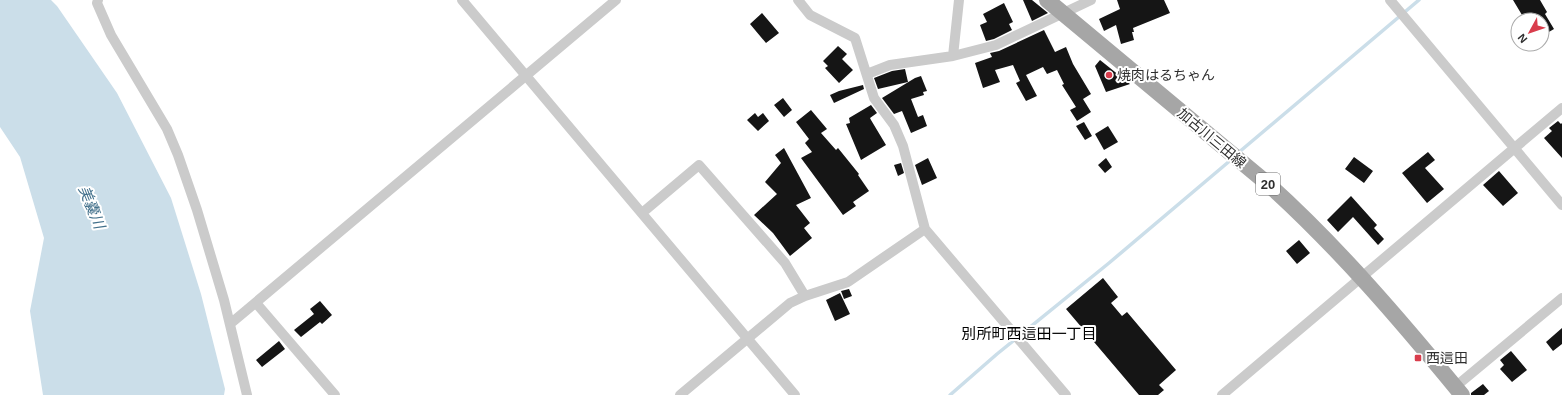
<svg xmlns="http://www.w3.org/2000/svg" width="1562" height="395" font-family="Helvetica,'Noto Sans JP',sans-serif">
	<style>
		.water { fill: #cbdee9 }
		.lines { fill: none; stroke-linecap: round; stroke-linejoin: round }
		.stream { stroke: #cbdee9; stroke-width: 3.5 }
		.building { fill: #151515 }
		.street { stroke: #cbcbcb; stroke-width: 10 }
		.primary { stroke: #a6a6a6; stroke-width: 16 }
		.poi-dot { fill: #d93d4c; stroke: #fff; stroke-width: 1.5 }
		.labels { text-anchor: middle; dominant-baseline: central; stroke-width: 4; stroke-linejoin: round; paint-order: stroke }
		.shield { fill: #fff; stroke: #6d6d6d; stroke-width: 1 }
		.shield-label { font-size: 13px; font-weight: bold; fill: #2e2e2e }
		.poi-label { font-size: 14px; fill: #2e2e2e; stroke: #fff; text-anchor: start }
		.street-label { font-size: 14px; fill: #2e2e2e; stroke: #fff }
		.water-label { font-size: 15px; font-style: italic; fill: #42708b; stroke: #fff }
		.neighbourhood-label { font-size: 15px; fill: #000; stroke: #fff }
	</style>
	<rect width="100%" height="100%" fill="#fff"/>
	<path class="water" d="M0 0H51L57 6 117 93 171 198 201 294 225 389 224 395H43L30 311 44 238 20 157 0 127Z"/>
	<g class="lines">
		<path class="stream" d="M1238 153 1419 0
			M950 395 997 354 1109 263 1232 159"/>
	</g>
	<path class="building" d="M1023 0H1032L1048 13 1032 21Z
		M1117 0H1164L1170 13 1133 28 1134 32H1132L1134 40 1121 44 1116 25 1104 31 1099 19 1120 9Z
		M1513 0H1540L1547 12 1545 14 1554 29 1542 36V20H1525Z
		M1004 3 1013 22 1009 24 1012 30 994 39 986 41 980 25 987 22 983 14Z
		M762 13 779 33 766 43 750 24Z
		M1044 30 1055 52 1066 47 1073 64 1091 94 1083 99 1091 112 1077 121 1070 110 1076 107 1062 85 1064 84 1057 70 1047 74 1043 67 1026 75 1037 96 1026 101 1016 83 1020 81 1013 65 995 70 1000 82 983 88 975 63 992 57 990 53 999 51Z
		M838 46 847 54 842 59 853 70 839 83 825 68 828 66 823 61Z
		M1100 60 1130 84 1106 92 1095 66Z
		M905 69 908 82 878 89 874 78 892 71Z
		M921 76 927 91 923 92 924 95 911 99 918 117 923 115 927 126 911 133 902 111 894 114 882 98 915 78Z
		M863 85 864 89 834 103 830 95 839 91Z
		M783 98 792 110 784 117 774 105Z
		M871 105 877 113 870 118 871 120 886 145 861 160 846 124 850 123 849 118Z
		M811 110 827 129 821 133 836 150 838 148 859 174 858 175 869 191 853 202 856 206 843 215 801 158 812 152 805 143 809 139 796 122Z
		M755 113 758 117 763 113 769 121 758 131 747 120Z
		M1558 121 1561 124 1562 123V158L1544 138 1552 131 1549 128Z
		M1084 122 1092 136 1085 140 1076 126Z
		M1108 126 1118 142 1104 150 1095 134Z
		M784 148 811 198 796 205 810 223 804 228 812 238 790 256 773 233 754 215 777 194 765 182 781 163 775 155Z
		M1428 152 1435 160 1425 168 1444 189 1427 203 1402 173Z
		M1354 157 1373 171 1364 183 1345 169Z
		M928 158 937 178 922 185 915 165Z
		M1106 158 1112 167 1105 173 1098 165Z
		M901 163 904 173 898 176 894 165Z
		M1499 171 1518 193 1503 206 1483 185Z
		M1351 196 1377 225 1374 228 1384 239 1378 245 1353 217 1338 232 1327 220Z
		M1299 240 1310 253 1297 264 1286 251Z
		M1103 278 1118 297 1111 303 1122 316 1127 312 1176 370 1159 385 1164 390 1158 395H1139L1066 309Z
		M849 289 852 296 844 299 841 291Z
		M840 293 850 314 835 321 826 300Z
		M320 301 332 315 322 324 320 322 301 337 294 330 314 314 310 309Z
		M1562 328V344L1553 351 1546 342Z
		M279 341 285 349 262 367 256 360Z
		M1511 351 1527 370 1512 382 1500 369 1504 365 1500 360Z
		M1483 384 1489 391 1484 395H1471V393Z"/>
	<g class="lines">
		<path class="street" d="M98 0 97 3 111 35 167 129 178 155 197 210 224 300 247 395
			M462 0 795 395
			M798 0 810 15 855 38 874 98 894 125 903 146 925 229 1066 395
			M1390 0 1562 205
			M953 56 959 0
			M867 74 890 65 953 56 996 45 1091 0
			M642 213 699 165 785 263 805 296
			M256 303 335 395
			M230 324 616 0
			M1455 387 1562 298
			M680 395 790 303 805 296 848 282 925 229
			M1222 395 1562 108"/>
		<path class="primary" d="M1047 0 1268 184C1339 248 1401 321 1462 395"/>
	</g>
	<g class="poi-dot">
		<circle cx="1109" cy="75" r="4"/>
		<rect x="1414" y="354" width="8" height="8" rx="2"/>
	</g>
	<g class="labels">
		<rect class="shield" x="1256" y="173" width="24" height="22" rx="3"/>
		<g class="shield-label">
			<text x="1268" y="184">20</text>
		</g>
		<g class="poi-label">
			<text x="1117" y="75">焼肉はるちゃん</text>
			<text x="1426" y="358">西這田</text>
		</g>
		<g class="street-label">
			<text transform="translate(1212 138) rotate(40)">加古川三田線</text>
		</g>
		<g class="water-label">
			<text transform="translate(92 207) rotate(68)">美嚢川</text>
		</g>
		<g class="neighbourhood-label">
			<text x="1029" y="333">別所町西這田一丁目</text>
		</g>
	</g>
	<g transform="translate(1530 32) rotate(230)"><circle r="19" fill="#ffffff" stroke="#ababab"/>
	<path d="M0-3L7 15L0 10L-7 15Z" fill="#d93d4c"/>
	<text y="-6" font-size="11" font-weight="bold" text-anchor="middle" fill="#2e2e2e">N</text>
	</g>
</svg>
